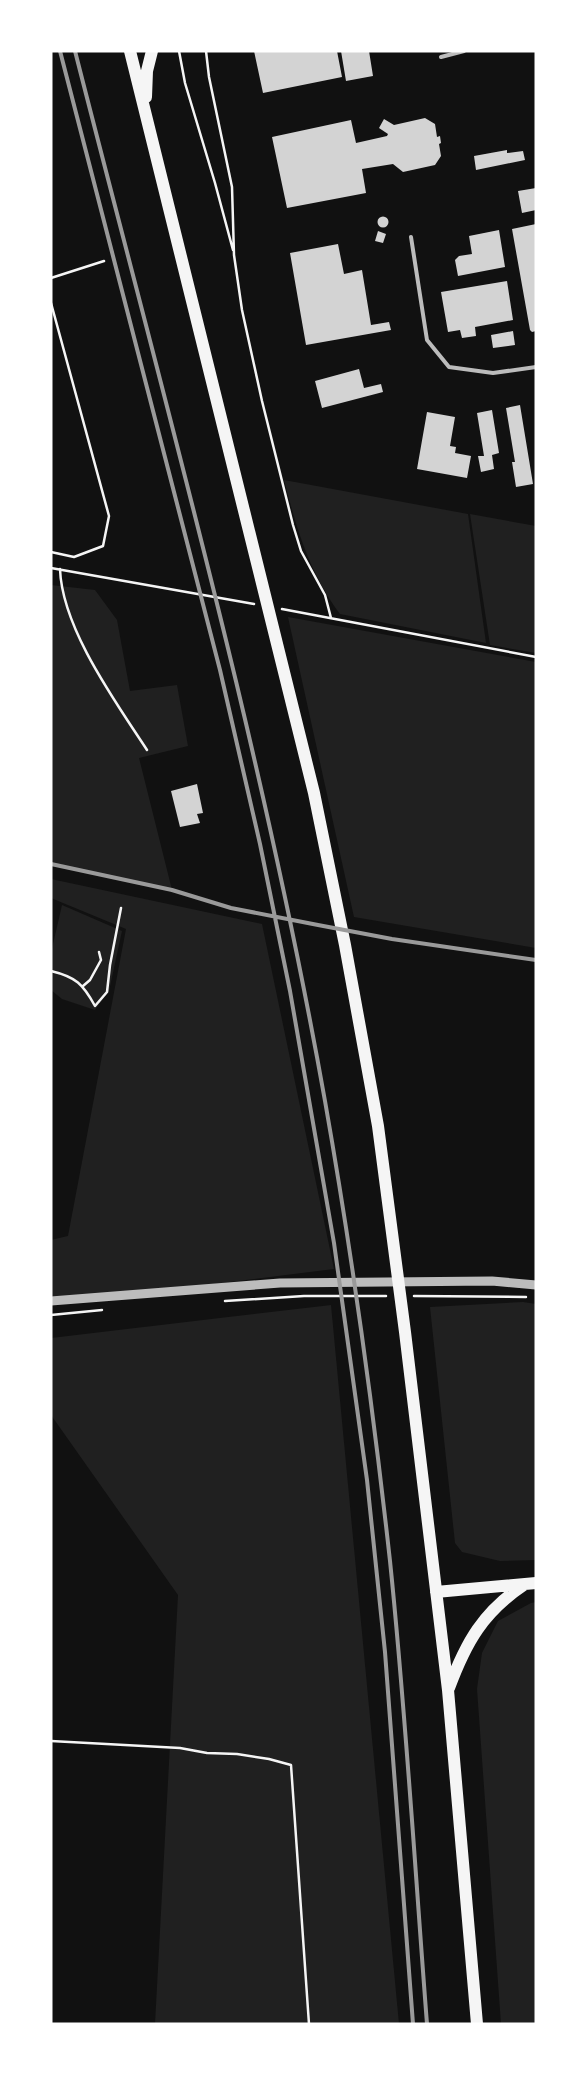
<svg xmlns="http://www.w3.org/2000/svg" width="587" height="2075" font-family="'Golos Text',sans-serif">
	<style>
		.green { fill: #202020 }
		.building { fill: #d3d3d3 }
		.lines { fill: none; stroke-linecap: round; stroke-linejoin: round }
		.path { stroke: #f5f5f5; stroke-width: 2.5 }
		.service { stroke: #bcbcbc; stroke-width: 4 }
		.tertiary { stroke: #bcbcbc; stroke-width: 9 }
		.primary { stroke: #f5f5f5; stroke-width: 12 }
		.rail { stroke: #9a9a9a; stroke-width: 4 }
	</style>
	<rect width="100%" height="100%" fill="#111"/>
	<path class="green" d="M284 480 468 514 486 643 340 614C309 572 297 530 284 480Z
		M470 514 536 526V653L490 645Z
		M51 585 95 590 117 620 130 691 177 685 188 746 139 758 172 890 51 864Z
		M288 617 536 662V948L354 917Z
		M51 879 262 924 334 1269 51 1304V1240L68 1236 126 929 51 898Z
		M62 905 122 931 109 991 95 1010 62 999 51 990V953Z
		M523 1302 536 1304V1560L500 1561 462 1552 455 1543 430 1307Z
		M331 1305 399 2024H155L178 1595 51 1415V1338Z
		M536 1602V2024H501L477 1689 482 1653 498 1621 531 1603Z"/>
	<path class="building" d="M254 51H337L342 77 263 93Z
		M341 51H369L373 76 346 81Z
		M425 118 435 124 437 137 440 136 441 143 439 144 441 156 435 165 403 172 393 164 362 169 366 193 287 208 272 137 351 120 356 143 387 136 388 134 379 128 384 119 394 125Z
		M507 150V153L523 151 525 160 476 170 474 156Z
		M536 188V210L522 213 518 191Z
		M377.5 222a5.5 5.5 0 1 1 11 0a5.5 5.5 0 1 1-11 0Z
		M536 224V331L532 332 530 330 512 229Z
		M499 230 505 267 458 276 455 260 459 256 472 254 469 236Z
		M378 231 386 234 383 243 375 241Z
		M338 244 344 274 362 270 371 325 389 322 391 330 306 345 290 253Z
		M507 281 513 320 475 327 476 336 462 338 460 330 448 332 441 292Z
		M513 331 515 345 493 348 491 335Z
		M359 369 364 388 381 384 383 392 322 408 315 381Z
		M520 405 533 484 516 487 512 462H515L506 408Z
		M492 410 499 453 492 455 494 469 481 472 478 456H484L477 413Z
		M427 412 455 417 450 446 456 447 455 453 471 456 467 478 417 469Z
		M197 784 203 813 197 814 200 823 180 827 171 791Z"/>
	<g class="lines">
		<path class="path" d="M179 51 185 83 215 183 233 250
			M206 51 209 77 232 187 234 255 242 310 262 401 293 525 301 551 325 595 331 618
			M51 278 104 261
			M51 303 109 516 103 546 74 557 51 552
			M51 568 254 604
			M60 569C62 628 115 701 147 750
			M282 609 536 657
			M51 971C76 977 83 984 95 1006L107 992 110 965 121 908
			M83 986 90 980 101 960 99 952
			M414 1296 526 1297
			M225 1301 304 1296H386
			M51 1315 102 1310
			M51 1741 180 1748 207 1753 237 1754 269 1759 291 1765 309 2024"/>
		<path class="service" d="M441 57 464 51
			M411 237 427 340 449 367 493 373 536 367"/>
		<path class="tertiary" d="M51 1301 280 1283 492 1281 536 1285"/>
		<path class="primary" d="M130 51 314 793 345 945 378 1126 405 1332 448 1690 477 2024
			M146 97 147 71 152 51
			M436 1592 536 1583
			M449 1688C466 1642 483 1612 525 1584"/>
		<path class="rail" d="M60 51 220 670 260 844 290 991 334 1243 367 1480 385 1652 413 2024
			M75 51C164 400 262 747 325 1101 352 1254 373 1407 390 1561 406 1715 415 1870 427 2024
			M51 864 172 890 231 908 318 925 392 939 536 960"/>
	</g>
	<rect width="587" height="2075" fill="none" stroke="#ffffff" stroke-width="105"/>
</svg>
